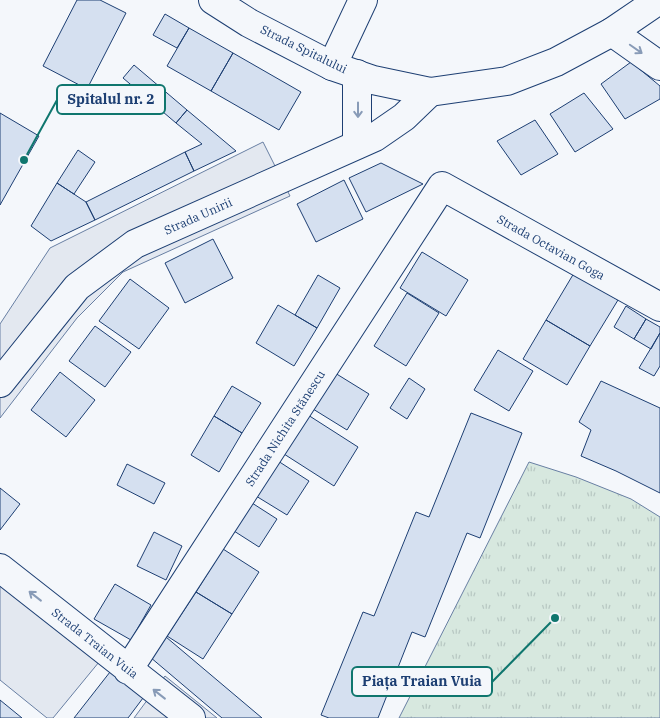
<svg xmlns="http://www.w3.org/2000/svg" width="660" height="718" font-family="'IBM Plex Serif',serif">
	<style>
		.park { fill: url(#park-tufts); stroke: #687fa3 }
		.parking { fill: #e3e8f0; stroke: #687fa3 }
		.building { fill: #d5e0f0; stroke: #1d3f73 }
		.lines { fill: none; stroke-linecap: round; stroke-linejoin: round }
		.minor-casing { stroke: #1d3f73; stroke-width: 30 }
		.secondary-casing { stroke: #1d3f73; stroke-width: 30 }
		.minor { stroke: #f4f7fb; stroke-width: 28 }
		.secondary { stroke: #f4f7fb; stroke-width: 28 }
		.oneway { stroke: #889bb7 }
		.labels { text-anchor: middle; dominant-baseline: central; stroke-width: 4; stroke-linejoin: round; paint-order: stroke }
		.street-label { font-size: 12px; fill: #1d3f73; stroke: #f4f7fb }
		.leader { fill: none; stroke: #0f766e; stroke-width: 2 }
		.callout-dot { fill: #0f766e; stroke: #f4f7fb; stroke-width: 2 }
		.callout { fill: #f4f7fb; stroke: #0f766e; stroke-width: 2 }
		.callout-label { font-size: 14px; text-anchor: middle; font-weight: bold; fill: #1d3f73 }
	</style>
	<defs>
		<pattern id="park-tufts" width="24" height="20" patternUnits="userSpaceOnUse" patternTransform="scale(1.25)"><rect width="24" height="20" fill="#d7e8df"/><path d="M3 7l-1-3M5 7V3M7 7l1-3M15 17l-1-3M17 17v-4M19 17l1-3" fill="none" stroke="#b8c8c3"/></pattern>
	</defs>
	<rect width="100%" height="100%" fill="#f4f7fb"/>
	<path class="park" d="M529 462 576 477 631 499 660 517V718H399Z"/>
	<path class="parking" d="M263 142 290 196 123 272 77 318 0 418V324L50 248Z
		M0 553 113 645 53 718H47L0 680Z
		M165 676 217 718H134Z"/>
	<path class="building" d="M77 0H100L126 13 87 89 43 66Z
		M165 14 189 28 177 48 153 35Z
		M189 28 233 53 211 91 167 66Z
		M233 53 301 92 279 130 211 91Z
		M631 62 660 86V99L625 119 601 84Z
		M134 65 187 110 176 123 123 78Z
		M584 93 613 129 575 152 550 114Z
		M187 110 236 151 194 171 185 152 202 144 176 123Z
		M0 113 39 136 0 205Z
		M535 120 558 154 521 175 497 141Z
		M78 150 95 162 74 194 57 183Z
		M185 152 194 171 95 220 86 202Z
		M381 163 423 184 366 212 349 178Z
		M344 180 363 219 316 242 297 204Z
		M57 183 86 202 95 220 51 241 31 226Z
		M213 239 233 278 185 303 165 263Z
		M422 252 468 280 446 316 400 288Z
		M574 273 618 300 590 346 546 320Z
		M318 275 340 288 317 328 295 315Z
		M130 279 169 308 139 349 99 321Z
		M407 293 439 313 406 366 374 346Z
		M278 305 317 328 294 366 256 343Z
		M626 306 646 319 634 339 614 327Z
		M646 319 660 327V333L651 349 634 339Z
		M546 320 590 346 567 385 523 359Z
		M95 326 131 352 105 387 69 361Z
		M660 333V366L654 376 639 368Z
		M498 350 533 371 509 411 474 390Z
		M60 372 95 400 66 437 31 410Z
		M335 373 369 394 347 430 313 409Z
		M409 378 425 389 407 419 390 408Z
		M601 381 660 408V493L616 471 581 456 591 430 579 422Z
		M232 386 261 403 242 433 214 416Z
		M471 413 522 433 480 538 467 533 425 637 412 632 378 718H329L321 715 363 612 374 616 416 512 429 517Z
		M308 415 358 447 334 486 284 454Z
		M214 416 242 433 219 472 191 455Z
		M278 461 309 481 287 515 256 496Z
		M127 464 165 483 154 504 117 485Z
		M0 488 20 504 0 530Z
		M252 503 277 519 259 547 234 531Z
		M154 532 182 546 166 580 137 566Z
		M223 549 259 572 232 614 196 592Z
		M115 584 151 605 131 640 94 619Z
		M196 592 232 614 203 659 167 636Z
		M166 637 262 718H222L150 657Z
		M110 672 143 698 128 718H74Z
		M0 700 22 718H0Z"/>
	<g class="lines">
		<defs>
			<path id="minor" d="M612 32 660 66
				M332 66 363 0
				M357 145V74
				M0 383 77 287 135 244 375 137 404 117 430 92
				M0 568 191 718
				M128 670 442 186 660 307"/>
			<path id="secondary" d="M213 0 249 23 332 66 373 80 430 92 507 81 556 62 612 32 659 0"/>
		</defs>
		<use href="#minor" class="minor-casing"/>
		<use href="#secondary" class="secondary-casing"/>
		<use href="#minor" class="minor"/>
		<use href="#secondary" class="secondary"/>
	</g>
	<defs><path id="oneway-shaft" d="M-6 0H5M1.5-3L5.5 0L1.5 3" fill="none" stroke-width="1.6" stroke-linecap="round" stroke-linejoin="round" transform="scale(1.25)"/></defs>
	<g class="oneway">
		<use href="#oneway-shaft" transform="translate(636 49) rotate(35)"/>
		<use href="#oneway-shaft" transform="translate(358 110) rotate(90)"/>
		<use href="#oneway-shaft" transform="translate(35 596) rotate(-142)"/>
		<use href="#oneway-shaft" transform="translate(159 694) rotate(-142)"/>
	</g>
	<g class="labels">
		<g class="street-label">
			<text transform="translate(304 49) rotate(26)">Strada Spitalului</text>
			<text transform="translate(198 216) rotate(-24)">Strada Unirii</text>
			<text transform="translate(551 247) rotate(29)">Strada Octavian Goga</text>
			<text transform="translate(285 428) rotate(-57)">Strada Nichita Stănescu</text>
			<text transform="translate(95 643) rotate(38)">Strada Traian Vuia</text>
		</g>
	</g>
	<path class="leader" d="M24 160L57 100M555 618L492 682"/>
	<g class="callout-dot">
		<circle cx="24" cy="160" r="5"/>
		<circle cx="555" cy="618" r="5"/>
	</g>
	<g class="callout">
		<rect x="57" y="85" width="108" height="29" rx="5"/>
		<rect x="352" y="667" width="140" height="29" rx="5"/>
	</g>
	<g class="callout-label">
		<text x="111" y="104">Spitalul nr. 2</text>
		<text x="422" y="686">Piața Traian Vuia</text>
	</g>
</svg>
